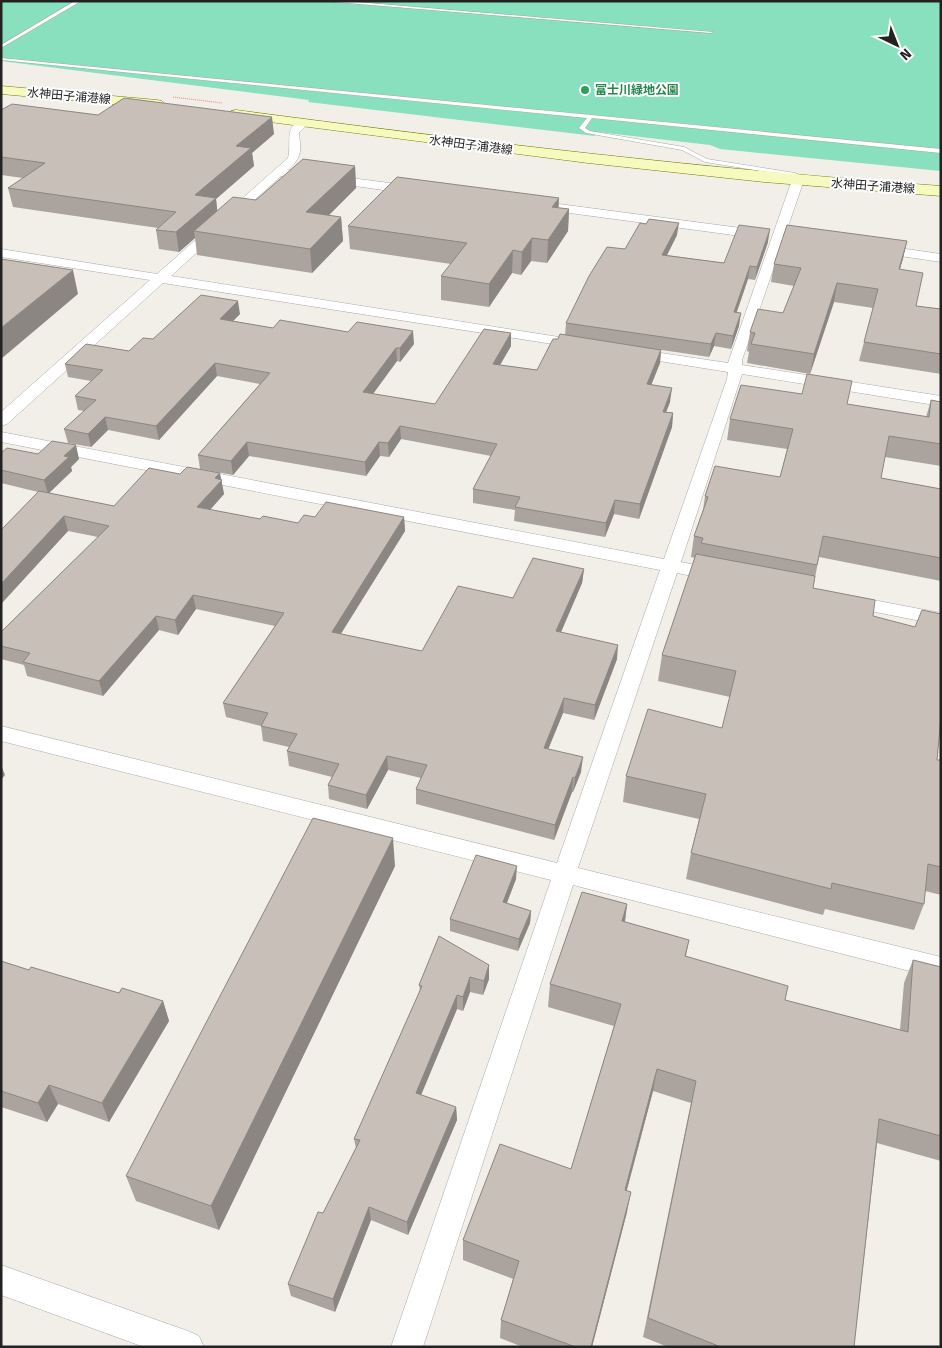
<svg xmlns="http://www.w3.org/2000/svg" width="942" height="1348" font-family="'Fira Sans','Noto Sans JP',sans-serif">
	<style>
		.pitch { fill: #88e0be }
		.lines { fill: none; stroke-linecap: round; stroke-linejoin: round }
		.lane-casing { stroke: #a9a9a9; stroke-width: 1 }
		.street-casing { stroke: #a9a9a9; stroke-width: 1 }
		.secondary-casing { stroke: #707d05; stroke-width: 1 }
		.path { stroke: #fa8072; stroke-width: 1; stroke-dasharray: 1 1; stroke-linecap: butt }
		.lane { fill: #fff; fill-rule: evenodd }
		.street { fill: #fff; fill-rule: evenodd }
		.secondary { fill: #f7fabf; fill-rule: evenodd }
		.wall { fill: #aba49e }
		.shaded-wall { fill: #8b8681 }
		.building { fill: #c7bfb8; stroke: #8b8681 }
		.leisure-dot { fill: #2e9e5b; stroke: #fff; stroke-width: 2 }
		.labels { text-anchor: middle; dominant-baseline: central; stroke-width: 4; stroke-linejoin: round; paint-order: stroke }
		.far-leisure-label { font-size: 12px; font-weight: bold; fill: #27864d; stroke: #fff; text-anchor: start }
		.far-street-label { font-size: 12px; fill: #222; stroke: #fff }
	</style>
	<rect width="100%" height="100%" fill="#f2efe9"/>
	<path class="pitch" d="M1 1H941V171L720 149 710 145 598 132 595 136 308 102 309 100 1 61Z"/>
	<g class="lines">
		<defs>
			<path id="lane" d="M75 1H81L1 48V45Z
				M323 1H344L713 32 711 33Z
				M1 58 941 149V153L592 118 585 128 590 131 684 147 707 159 795 173 802 176 801 180 798 182 795 180 796 177 792 176 705 162 682 150 586 133 579 128 587 118 1 60Z"/>
			<path id="street" d="M303 120 308 123 299 133C301 152 302 157 288 170L413 186 419 190 413 194 281 176 171 276 578 340 583 341 585 344 583 347 578 348 163 283 7 424 1 426V412L150 280 1 257V249L157 274 288 158C292 144 283 125 303 120Z
				M798 176 804 180 742 360V365L941 396V406L742 374 681 562 724 571 727 575 724 579 718 581 677 573 578 868 941 957V979L573 885 423 1347H391L551 880 1 741V726L557 863 660 570 1 442V432L664 559 727 379 728 372 634 357 629 356 627 353 629 350 634 349 728 363 792 180Z
				M544 202 763 231 769 235 763 239 540 209 538 206Z
				M878 245 941 254V262L873 252 872 249 873 246Z
				M847 595 941 613V625L840 605 838 601 840 597Z
				M1 1265 188 1331 199 1336 204 1347H144L1 1295Z"/>
			<path id="secondary" d="M1 86 157 100 162 101 164 104 162 107 157 108 1 94Z
				M236 110C470 141 705 169 941 186V196L764 182 588 163 231 117 229 114 231 111Z"/>
		</defs>
		<use href="#lane" class="lane-casing"/>
		<use href="#street" class="street-casing"/>
		<use href="#secondary" class="secondary-casing"/>
		<path class="path" d="M173 97 222 103"/>
		<use href="#lane" class="lane"/>
		<use href="#street" class="street"/>
		<use href="#secondary" class="secondary"/>
	</g>
	<path class="wall" d="M1 110 98 115 274 134 252 153 254 166 216 199 217 210 256 200 355 166 356 188 328 216 341 217 343 241 312 273 197 255 195 238 179 252 159 249 156 230 158 228 13 207 8 188 23 178 1 175Z
		M558 208 569 209 568 231 547 263 531 261 521 275 512 273 489 307 441 300V276L451 264 350 249 348 226Z
		M677 235 667 255 724 263 768 242 755 280 748 279 737 312 739 326 731 349 714 346 709 357 655 349 661 350 660 363 651 385 670 402 666 412 673 413 672 427 639 519 614 514 605 537 514 521 515 510 473 503V489L491 456 401 439 389 457 380 456 366 476 249 456 233 475 200 469 198 455 260 384 217 376 159 440 108 430 91 447 68 443 64 429 84 411 78 410 75 396 91 381 68 377 65 364 129 351 240 314 233 321 273 328 414 344 400 362 397 361 373 394 435 404 511 333V346L500 365 537 370 558 339 565 335 566 323 625 249Z
		M907 241 900 269 916 306 941 309V374L859 361 873 308 834 302 810 374 747 363 749 352 747 351 750 332 783 313 794 286 771 282 774 264Z
		M931 400 941 402V466L885 457 881 478 941 489V581L819 557 813 588 873 616 937 760H941V895L925 891 924 904 914 930 825 909 823 915 686 879 691 853 699 819 623 802 626 776 722 728 730 697 658 681 662 655 695 558 691 557 694 536 703 510 705 496 780 477 787 449 727 440 730 419 847 404 926 417Z
		M1 453 79 459 71 467 72 471 49 493 114 506 180 474 221 480 224 494 210 510 260 519 298 523 315 517H404L405 531 341 634 422 651 513 598 584 569 582 583 561 632 617 659 594 720 563 713 548 749 581 772 573 792H572L554 840 416 804V789L421 778 388 770 367 809 329 799 328 785 332 777 289 766 287 751 289 747 263 741 261 726 226 717 223 703 275 626 196 609 178 635 159 630 103 696 27 676 24 665 1 659V632L98 537 68 531 1 604V530L38 492 1 483Z
		M395 866 219 1230 136 1201 126 1176Z
		M516 879 507 903 531 911 530 923 518 951 450 931V919Z
		M627 904 625 922 689 940 686 956 785 1000 900 1030 904 983 913 960 941 967V1161L877 1143 854 1347H668L643 1337 691 1103 653 1091 627 1190V1212L592 1347H523L500 1338 501 1320 513 1279 463 1260V1240L571 1169 614 1026 548 1007 550 984Z
		M1 961 29 970 119 993 163 1001 169 1021 109 1122 58 1104 47 1122 1 1107Z
		M489 965V979L483 995 470 992 463 1011 457 1009 421 1095 456 1107 457 1120 408 1235 371 1220 335 1312 291 1296 288 1284 356 1148 354 1139 420 991 419 985Z"/>
	<path class="shaded-wall" d="M272 117 274 134 252 153 254 166 216 199 218 217 194 231 195 238 179 252 176 232 195 195 236 146Z
		M355 166 356 188 308 236 306 212Z
		M559 198 558 220 552 207Z
		M569 209 568 231 547 263 548 240Z
		M341 217 343 241 312 273 310 249Z
		M679 223 677 235 661 267 662 255Z
		M770 229 768 242 755 280 757 267Z
		M532 238 531 261 521 275 522 252Z
		M907 241 903 259 894 288 899 269Z
		M513 250 512 273 489 307V284Z
		M750 266 748 279 732 325 734 312Z
		M73 270 78 294 1 359V328Z
		M837 283 834 302 810 374 814 354Z
		M238 301 240 314 222 332 220 319Z
		M741 313 739 326 731 349 733 336Z
		M413 331 414 344 400 362V348Z
		M511 333V346L493 377V364Z
		M716 333 714 346 709 357 711 344Z
		M396 348 397 361 364 406 363 392Z
		M661 350 660 363 646 398 647 384Z
		M215 363 217 376 159 440 156 426Z
		M672 388 670 402 661 425 663 412Z
		M673 413 672 427 639 519 640 504Z
		M105 417 108 430 91 447 88 434Z
		M400 426 401 439 389 457 388 443Z
		M247 442 249 456 233 475 231 461Z
		M379 442 380 456 366 476 365 462Z
		M76 445 79 459 71 467 72 471 48 494 44 480 64 456Z
		M220 473 224 494 200 521 197 507 215 478Z
		M615 500 614 514 605 537 606 523Z
		M64 516 68 531 1 604V584Z
		M404 517 405 531 333 646 332 632Z
		M584 569 582 583 555 646 556 631Z
		M193 595 196 609 178 635 175 620Z
		M156 616 159 630 103 696 99 681Z
		M618 645 617 659 594 720 595 705Z
		M564 698 563 713 543 762 544 748Z
		M387 756 388 770 367 809 366 795Z
		M583 757 581 772 573 792 575 778Z
		M1 765 5 775 1 780Z
		M573 777 572 792 554 840 555 825Z
		M393 838 395 866 219 1230 211 1206Z
		M517 866 516 879 502 915 503 902Z
		M627 904 624 928 622 921Z
		M531 911 530 923 518 951 519 939Z
		M489 965V979L483 995 484 981Z
		M470 977V992L463 1011V997Z
		M457 995V1009L416 1107V1093Z
		M163 1001 169 1021 109 1122 102 1103Z
		M657 1069 653 1091 621 1211 625 1190Z
		M49 1085 58 1104 47 1122 38 1103Z
		M456 1107 457 1120 408 1235 407 1222Z
		M631 1192 627 1212 592 1347H591Z
		M369 1207 371 1220 335 1312 333 1299Z"/>
	<path class="building" d="M124 98 272 117 236 146 251 148 195 195 216 198 176 232 156 230 176 212 8 188 45 163 1 157V110L12 104 98 115Z
		M303 159 355 166 306 212 341 217 310 249 194 231 233 197 256 200Z
		M397 177 559 198 552 207 569 209 548 240 532 238 522 252 513 250 489 284 441 276 467 243 348 226Z
		M649 219 679 223 662 255 724 263 739 225 770 229 757 267 750 266 734 312 741 313 733 336 716 333 711 344 566 323 589 276 607 247 625 249 640 223 646 224Z
		M787 225 907 241 899 269 923 273 916 306 941 309V354L864 342 878 289 837 283 814 354 751 344 755 333 750 332 758 309 783 313 801 268 774 264Z
		M1 259 73 270 1 328Z
		M201 295 238 301 220 319 273 328 280 320 348 332 357 322 413 331 400 348H396L363 392 435 404 484 329 511 333 493 364 537 370 553 339H558L560 334 661 350 647 384 672 388 663 412 673 413 640 504 615 500 606 523 515 507 520 497 473 489 497 444 400 426 388 443 379 442 365 462 247 442 231 461 198 455 270 373 215 363 156 426 105 417 88 434 64 429 96 400 75 396 103 370 65 364 86 344 129 351 143 338 153 339Z
		M807 374 852 381 847 404 929 417 931 400 941 402V444L889 436 881 478 941 489V558L823 536 817 565 701 543 703 538 694 536 708 497 705 496 715 466 780 477 793 429 730 419 741 385 802 394Z
		M52 441 76 445 64 456 69 457 44 480 1 470V453L7 448 38 454Z
		M187 467 220 473 215 478 222 480 197 507 260 519 263 516 298 523 304 515 315 517 326 502 404 517 332 632 422 651 458 586 513 598 533 558 584 569 556 631 618 645 595 705 564 698 544 748 583 757 575 778 573 777 555 825 416 789 427 765 387 756 366 795 328 785 339 764 287 751 297 734 261 726 268 713 223 703 284 613 193 595 175 620 156 616 99 681 23 662 30 653 1 646V632L109 526 64 516 1 584V530L39 491 114 506 149 468 180 474Z
		M696 554 815 576 813 588 875 600 873 616 915 627 922 610 941 614V717L937 760H941V867L928 864 924 904 832 883 831 889 691 853 706 794 626 776 648 709 722 728 736 671 662 655Z
		M313 818 393 838 211 1206 126 1176Z
		M476 855 517 866 503 902 531 911 519 939 450 919Z
		M582 892 627 904 622 921 689 940 685 956 788 986 785 1000 908 1032 913 960 941 967V1136L879 1119 854 1347H721L648 1318 696 1081 657 1069 625 1190 631 1192 591 1347H576L501 1320 519 1261 463 1240 500 1144 571 1169 621 1004 550 984Z
		M439 936 489 965 484 981 470 977 463 997 457 995 416 1093 456 1107 407 1222 369 1207 333 1299 288 1284 318 1212 323 1213 360 1140 354 1139 422 986 419 985Z
		M1 961 29 970 31 967 119 993 122 988 163 1001 102 1103 49 1085 38 1103 1 1091Z"/>
	<circle class="leisure-dot" cx="585" cy="90" r="5"/>
	<g class="labels">
		<g class="far-leisure-label">
			<text x="595" y="90">富士川緑地公園</text>
		</g>
		<g class="far-street-label">
			<text transform="translate(69 96) rotate(5)">水神田子浦港線</text>
			<text transform="translate(471 145) rotate(7)">水神田子浦港線</text>
			<text transform="translate(873 186) rotate(4)">水神田子浦港線</text>
		</g>
	</g>
	<rect width="942" height="1348" fill="none" stroke="#222222" stroke-width="5"/>
	<g transform="translate(897 45) rotate(137)" stroke="#ffffff" stroke-width="4" paint-order="stroke">
	<path d="M0-4L9 19L0 12L-9 19Z" fill="#222222"/>
	<text y="-8" font-size="14" font-weight="bold" text-anchor="middle" fill="#222222">N</text>
	</g>
</svg>
